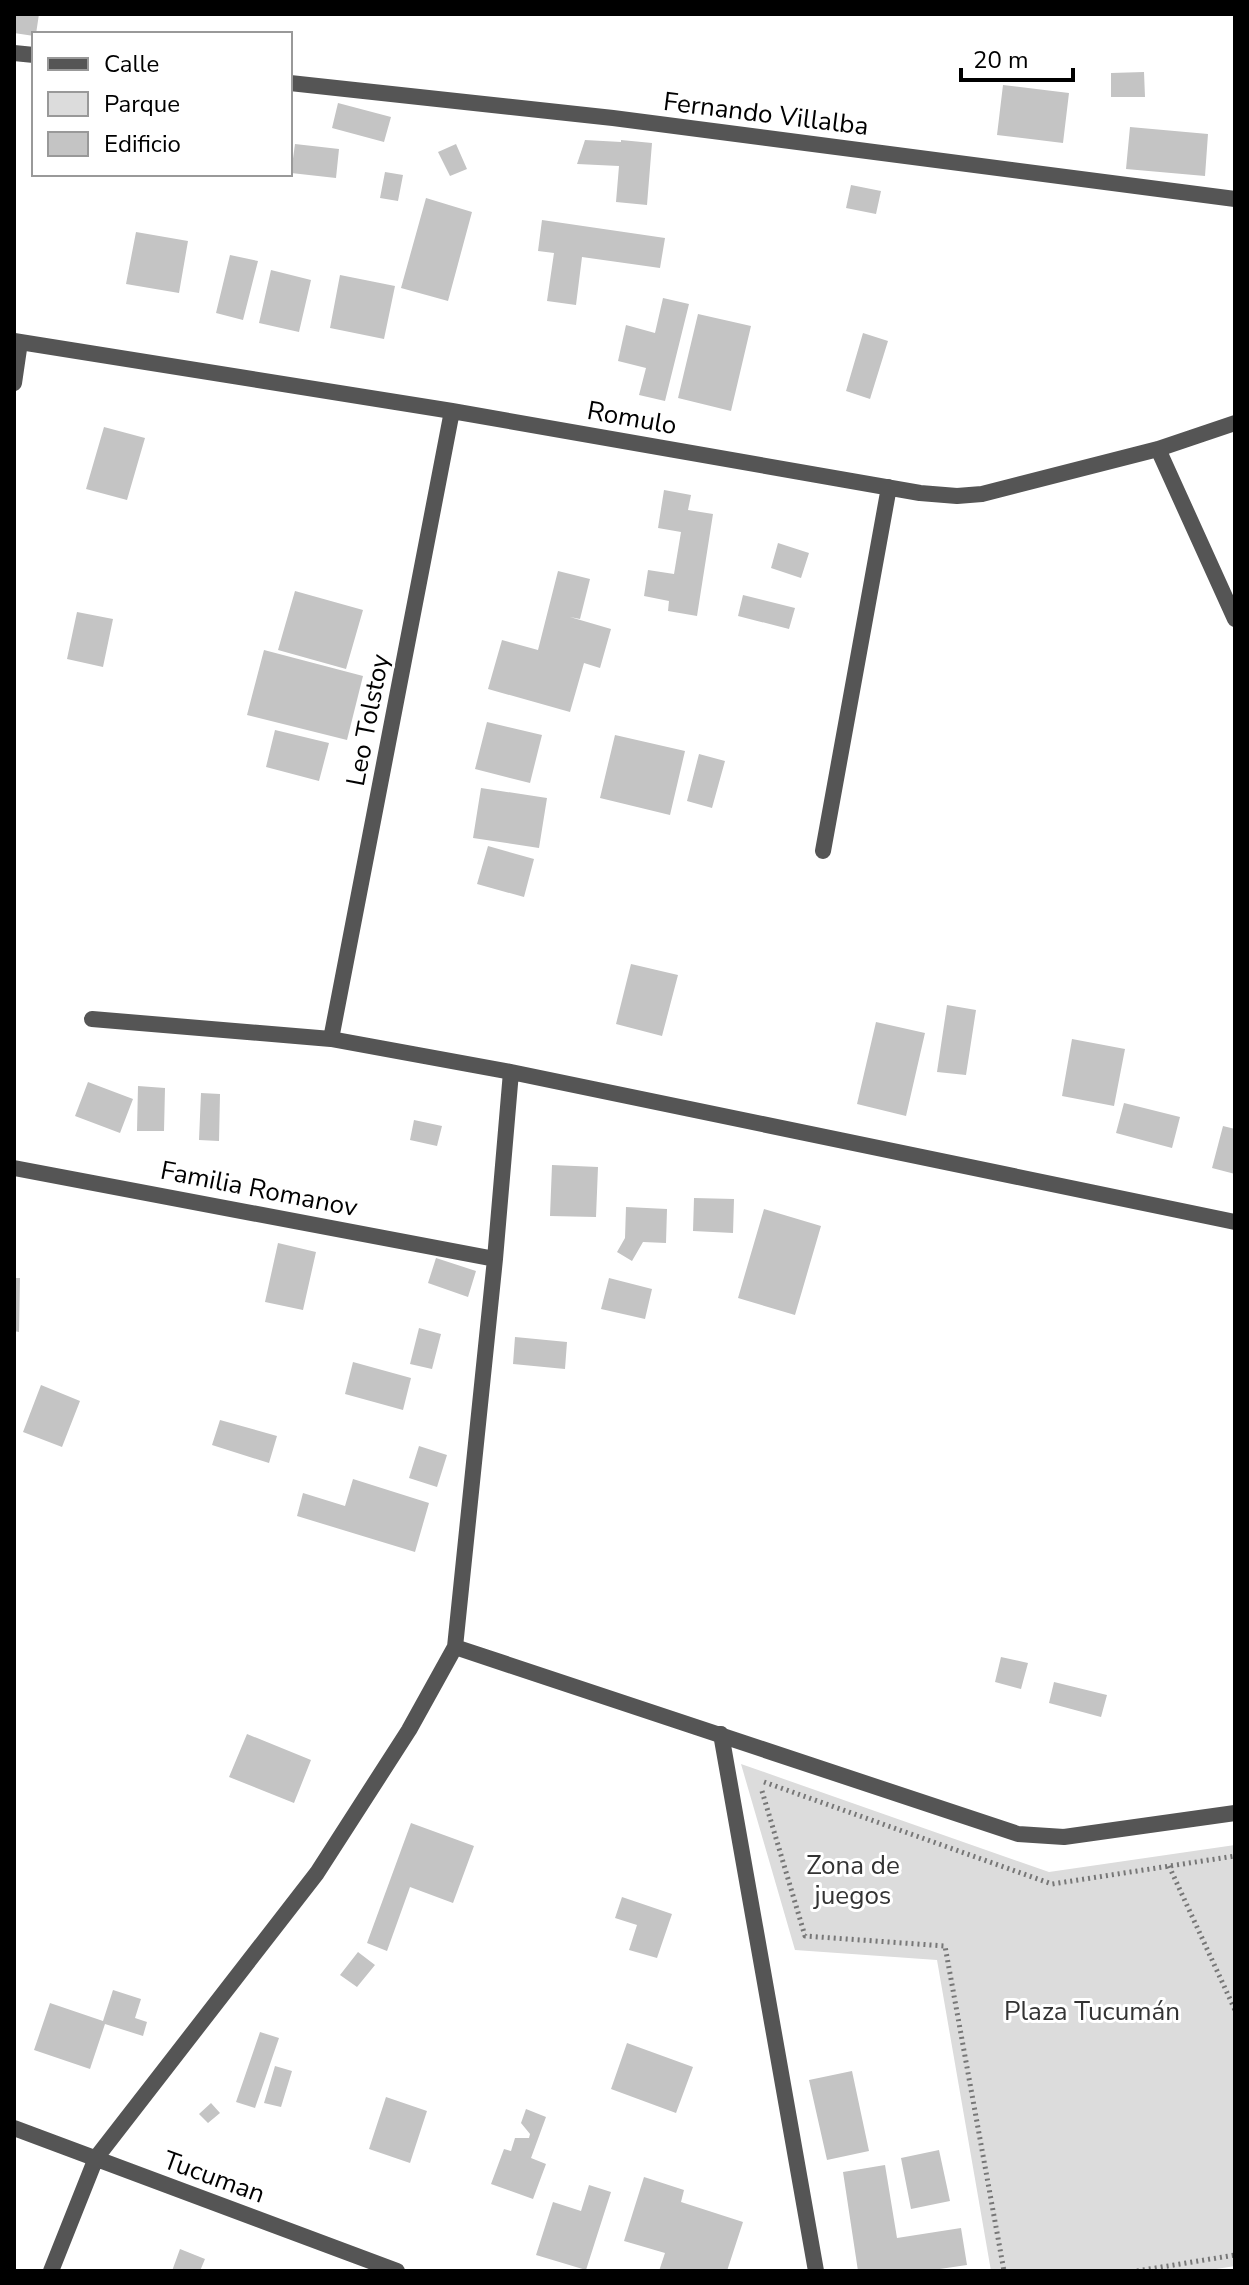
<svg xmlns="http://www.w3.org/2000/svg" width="1249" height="2285" font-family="'Nunito Sans',sans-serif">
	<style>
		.green { fill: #dcdcdc }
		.building { fill: #c4c4c4 }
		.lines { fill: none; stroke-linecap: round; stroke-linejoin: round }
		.path { stroke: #777; stroke-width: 5; stroke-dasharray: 2 4; stroke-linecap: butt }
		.minor { stroke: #555; stroke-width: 16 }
		.labels { text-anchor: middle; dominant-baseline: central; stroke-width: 6; stroke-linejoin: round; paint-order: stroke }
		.street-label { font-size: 26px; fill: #000; stroke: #fff }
		.park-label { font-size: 26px; fill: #333; stroke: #fff }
	</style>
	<rect width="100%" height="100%" fill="#fff"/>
	<path class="green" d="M741 1764 1049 1872 1235 1845V2266L1204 2271H991L937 1960 795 1950Z"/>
	<path class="building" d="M14 14H39L36 34 34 36 14 33Z
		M1144 72 1145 97H1111V73Z
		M1003 85 1069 93 1063 143 997 135Z
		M338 103 391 117 384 142 332 128Z
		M1130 127 1208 134 1205 176 1126 169Z
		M585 140 621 142V140L652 143 647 205 616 202 619 166 577 164Z
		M295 144 339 149 336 178 291 173Z
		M456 144 467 169 450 176 438 152Z
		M385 172 403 175 398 201 380 198Z
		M851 185 881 191 876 214 846 208Z
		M426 198 472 212 448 301 401 288Z
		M542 220 665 238 660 268 582 257 576 305 547 301 554 253 538 251Z
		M136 232 188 241 179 293 126 284Z
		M230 255 258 261 243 320 216 313Z
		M271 270 311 280 299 332 259 323Z
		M340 275 395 286 384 339 330 328Z
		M663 298 689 304 665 401 639 395 646 368 618 361 626 325 655 333Z
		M698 314 751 326 731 411 678 398Z
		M863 333 888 341 870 399 846 391Z
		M104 427 145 438 127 500 86 489Z
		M664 490 691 495 688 510 713 514 697 616 668 611 669 601 644 596 648 570 674 574 681 532 658 528Z
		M778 543 809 553 801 578 771 568Z
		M558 571 590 579 580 619 570 617 611 629 600 668 584 663 570 712 488 689 502 640 538 650Z
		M295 591 363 610 346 669 278 650Z
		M743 595 795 608 789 629 738 616Z
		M77 612 113 619 103 667 67 659Z
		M264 650 363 676 347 740 247 715Z
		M487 722 542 735 530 783 475 769Z
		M275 730 329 743 319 781 266 767Z
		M615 735 685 751 670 815 600 798Z
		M699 754 725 761 712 808 687 801Z
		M481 788 547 798 539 848 473 838Z
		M488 846 534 859 524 897 477 884Z
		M631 964 678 975 662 1036 616 1024Z
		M947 1005 976 1010 966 1075 937 1072Z
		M876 1022 925 1033 906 1116 857 1104Z
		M1072 1039 1125 1049 1114 1106 1062 1096Z
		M88 1082 133 1099 120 1133 75 1116Z
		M138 1086 165 1088 164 1131H137Z
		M201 1093 220 1094 219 1141 199 1140Z
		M1124 1103 1180 1117 1172 1148 1116 1133Z
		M414 1120 442 1126 437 1146 410 1140Z
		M1223 1126 1235 1129V1174L1212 1168Z
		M552 1165 598 1167 596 1217 550 1216Z
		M694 1198 734 1199 733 1233 693 1231Z
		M626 1207 667 1209 666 1243 643 1242 632 1261 617 1252 625 1238Z
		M764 1209 821 1226 795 1315 738 1298Z
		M278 1243 316 1252 303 1310 265 1302Z
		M436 1258 476 1271 468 1297 428 1283Z
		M14 1278H20L19 1332 14 1331Z
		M609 1278 652 1289 645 1319 601 1309Z
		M419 1328 441 1334 432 1369 410 1364Z
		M515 1337 567 1342 565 1369 513 1364Z
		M353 1362 411 1378 403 1410 345 1394Z
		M41 1385 80 1401 62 1447 23 1432Z
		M220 1420 277 1436 269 1463 212 1445Z
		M419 1446 447 1455 437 1487 409 1478Z
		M353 1479 429 1503 415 1552 297 1516 303 1493 345 1506Z
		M1001 1657 1028 1663 1021 1689 995 1682Z
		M1054 1682 1107 1695 1101 1717 1049 1703Z
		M247 1734 311 1760 294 1803 229 1777Z
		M411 1823 474 1846 453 1903 410 1887 387 1951 367 1943Z
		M622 1897 672 1914 657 1958 629 1950 637 1925 615 1918Z
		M358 1952 375 1965 357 1987 340 1975Z
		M113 1990 141 1999 135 2018 147 2022 143 2036 105 2024 90 2069 34 2050 50 2003 103 2021Z
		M260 2032 279 2038 255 2108 236 2102Z
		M627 2043 693 2067 676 2113 611 2089Z
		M275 2066 292 2071 281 2107 264 2103Z
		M852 2071 869 2151 827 2160 809 2080Z
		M386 2097 427 2111 410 2163 369 2149Z
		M211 2103 220 2113 208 2123 199 2114Z
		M526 2109 546 2117 531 2158 546 2164 533 2199 491 2184 504 2149 511 2151 515 2138H529L530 2134 521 2123Z
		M939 2150 950 2201 911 2209 901 2158Z
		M885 2165 897 2238 961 2228 967 2265 926 2271H858L843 2172Z
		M644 2177 684 2190 681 2202 743 2222 727 2271H659L665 2253 624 2241Z
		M589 2185 611 2192 586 2270 536 2255 553 2202 581 2211Z
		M180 2249 205 2259 200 2271H172Z"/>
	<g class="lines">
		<path class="path" d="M764 1782 1052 1884 1235 1856
			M762 1791 805 1936 945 1946 1004 2271
			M1169 1866 1235 2010
			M1137 2271 1235 2255"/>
		<path class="minor" d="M14 53 34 55
			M290 83 613 118 1235 199
			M14 341 452 411 920 493 957 496 982 494 1158 449 1235 423
			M14 383 20 342
			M1158 449 1235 619
			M823 851 889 487
			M92 1019 331 1039 511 1072 1235 1222
			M331 1039 452 411
			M14 1168 495 1259
			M455 1647 1018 1834 1064 1837 1235 1813
			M721 1734 816 2271
			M14 2128 397 2271
			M51 2271 96 2158 317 1873 409 1730 455 1647 495 1259 511 1072"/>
	</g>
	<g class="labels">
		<g class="street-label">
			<text transform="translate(766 114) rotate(7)">Fernando Villalba</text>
			<text transform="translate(632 418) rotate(10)">Romulo</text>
			<text transform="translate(368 720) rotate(-79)">Leo Tolstoy</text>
			<text transform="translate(259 1189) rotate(11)">Familia Romanov</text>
			<text transform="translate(214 2177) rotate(20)">Tucuman</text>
		</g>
		<g class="park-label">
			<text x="853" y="1865">Zona de<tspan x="853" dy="30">juegos</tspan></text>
			<text x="1092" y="2011">Plaza Tucumán</text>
		</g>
	</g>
	<rect width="1249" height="2285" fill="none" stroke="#000000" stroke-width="32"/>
	<rect x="32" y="32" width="260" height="144" fill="#ffffff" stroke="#999999" stroke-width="2"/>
	<rect x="48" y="58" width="40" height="12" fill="#555555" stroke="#999999" stroke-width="2"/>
	<text x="104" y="72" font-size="24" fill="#000000">Calle</text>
	<rect x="48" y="92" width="40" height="24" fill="#dcdcdc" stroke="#999999" stroke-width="2"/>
	<text x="104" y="112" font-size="24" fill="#000000">Parque</text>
	<rect x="48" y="132" width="40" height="24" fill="#c4c4c4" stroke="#999999" stroke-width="2"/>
	<text x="104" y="152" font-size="24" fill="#000000">Edificio</text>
	<path d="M961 68v12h112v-12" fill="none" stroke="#000000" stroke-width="4"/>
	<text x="973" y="68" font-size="24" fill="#000000" stroke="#ffffff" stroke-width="6" paint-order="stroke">20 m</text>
</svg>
